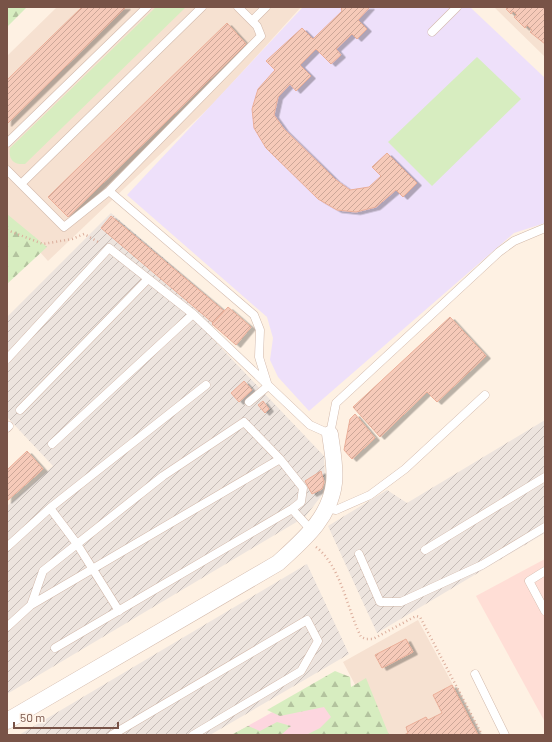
<svg xmlns="http://www.w3.org/2000/svg" width="552" height="742" font-family="Barlow,sans-serif">
	<style>
		.residential { fill: #f6e1d1 }
		.commercial { fill: #ffded6 }
		.industrial { fill: url(#industrial-furrows) }
		.education { fill: #eee0fa }
		.medical { fill: #fdd6df }
		.green { fill: #d7edc0 }
		.forest { fill: url(#forest-firs) }
		.building { fill: url(#building-hatch); stroke: #eaae98; filter: url(#shadow) }
		.lines { fill: none; stroke-linecap: round; stroke-linejoin: round }
		.lane-casing { stroke: #d2b9ab; stroke-width: 9 }
		.street-casing { stroke: #d2b9ab; stroke-width: 17 }
		.path { stroke: #dbad9b; stroke-width: 2.5; stroke-dasharray: 1 3; stroke-linecap: butt }
		.lane { stroke: #fff; stroke-width: 8 }
		.street { stroke: #fff; stroke-width: 16 }
	</style>
	<defs>
		<pattern id="industrial-furrows" width="10" height="10" patternUnits="userSpaceOnUse"><rect width="10" height="10" fill="#ede4de"/><path d="M-1 1l2-2M0 10L10 0M9 11l2-2" fill="none" stroke="#c5bbb6"/></pattern>
		<pattern id="forest-firs" width="22" height="20" patternUnits="userSpaceOnUse"><rect width="22" height="20" fill="#d7edc0"/><path d="M5 1l3.5 6h-7zM16 11l3.5 6h-7z" fill="#b3c39e"/></pattern>
		<pattern id="building-hatch" width="6" height="6" patternUnits="userSpaceOnUse"><rect width="6" height="6" fill="#f6cab9"/><path d="M-1 1l2-2M0 6l6-6M5 7l2-2" fill="none" stroke="#cca798"/></pattern>
		<filter id="shadow"><feDropShadow dx="4.5" dy="2.5" stdDeviation="0" flood-color="#0004"/></filter>
	</defs>
	<rect width="100%" height="100%" fill="#fef1e3"/>
	<path class="residential" d="M57 7H301L215 102 48 261 7 215V56Z
		M494 7H545V57Z
		M418 620 480 735H382L343 662Z"/>
	<path class="commercial" d="M545 559V722L476 596Z"/>
	<path class="industrial" d="M111 213 225 311 207 333 324 456 325 479 322 495 305 517 7 694V506L53 466 7 417V317Z
		M545 420V533L377 633 328 526 387 490 407 503Z
		M307 564 349 654 210 735H19Z"/>
	<path class="education" d="M303 7H470L545 78V223L514 233 309 411 278 377 270 360 273 338 267 317 127 195Z"/>
	<path class="medical" d="M327 681 353 735H232Z"/>
	<path class="green" d="M156 7H186L25 164C14 165 8 160 10 148Z
		M477 57 521 99 432 186 388 142Z"/>
	<path class="forest" d="M7 7H27L7 27Z
		M7 214 47 247 7 284Z
		M335 671 350 677 351 687 366 678 389 735H306L320 728 331 717 324 707 280 716 267 710Z
		M277 722 291 726 281 735H231L248 726 260 731Z"/>
	<path class="building" d="M82 7H126L7 124V80Z
		M343 7H370L358 20 367 29 357 39 352 34 336 49 341 55 331 64 316 49 300 65 311 76 296 91 290 84 278 97 274 115 284 129 336 180 350 190 369 187 381 176 372 167 387 153 417 183 403 197 396 190 376 207 356 212 337 210 318 199 266 148 254 128 252 109 258 89 275 70 266 61 302 28 313 39 342 11 341 9Z
		M508 7H545V44L530 32 532 30 527 25 525 28 514 17 517 15 513 11 511 14 506 9Z
		M227 23 246 44 68 217 48 197Z
		M111 216 224 311 213 323 101 228Z
		M228 307 251 327 236 345 212 324Z
		M450 317 486 356 437 402 427 392 380 437 353 407Z
		M244 381 252 390 239 402 231 393Z
		M263 401 269 409 265 413 258 405Z
		M355 414 375 438 352 459 344 450 350 419Z
		M27 451 43 469 7 501V470Z
		M321 471 324 482 322 489 312 494 305 481Z
		M406 639 413 652 382 668 375 655Z
		M452 685 478 735H404L408 733 406 727 426 717 428 720 442 713 433 695Z"/>
	<g class="lines">
		<defs>
			<path id="lane" d="M202 7 21 184 64 227 109 191 261 36 257 26 238 7
				M252 21 266 7
				M432 32 457 7
				M7 143 147 7
				M7 170 21 184
				M109 191 254 315 260 330 259 357 268 386 249 402
				M7 359 109 248 193 314 310 425 330 434 336 403 499 252 514 241 545 228
				M20 410 148 279
				M7 428 9 426
				M52 444 193 314
				M50 508 77 544 119 611
				M327 508 336 510 370 495 405 469 485 395
				M292 509 311 530
				M7 547 50 508 206 385
				M425 550 545 477
				M359 554 380 602H401L482 565 545 527
				M545 571 529 581 545 611
				M31 605 43 571 163 476 244 422 280 459 303 488 301 502 292 509 55 648
				M7 627 31 605 280 459
				M475 674 505 735
				M112 735 307 620 318 641 301 671 193 735"/>
			<path id="street" d="M7 721 278 563C303 540 330 518 334 483 336 468 332 449 330 434"/>
		</defs>
		<use href="#lane" class="lane-casing"/>
		<use href="#street" class="street-casing"/>
		<path class="path" d="M7 230 43 244 72 239 84 234 100 243
			M316 547C341 566 347 609 361 637L366 639H373L416 616 420 617 482 735"/>
		<use href="#lane" class="lane"/>
		<use href="#street" class="street"/>
	</g>
	<rect width="552" height="742" fill="none" stroke="#785347" stroke-width="16"/>
	<path d="M14 722v6h104v-6" fill="none" stroke="#785347" stroke-width="2"/>
	<text x="20" y="722" font-size="12" fill="#785347" stroke="#fff5eb" stroke-width="3" paint-order="stroke">50 m</text>
</svg>
